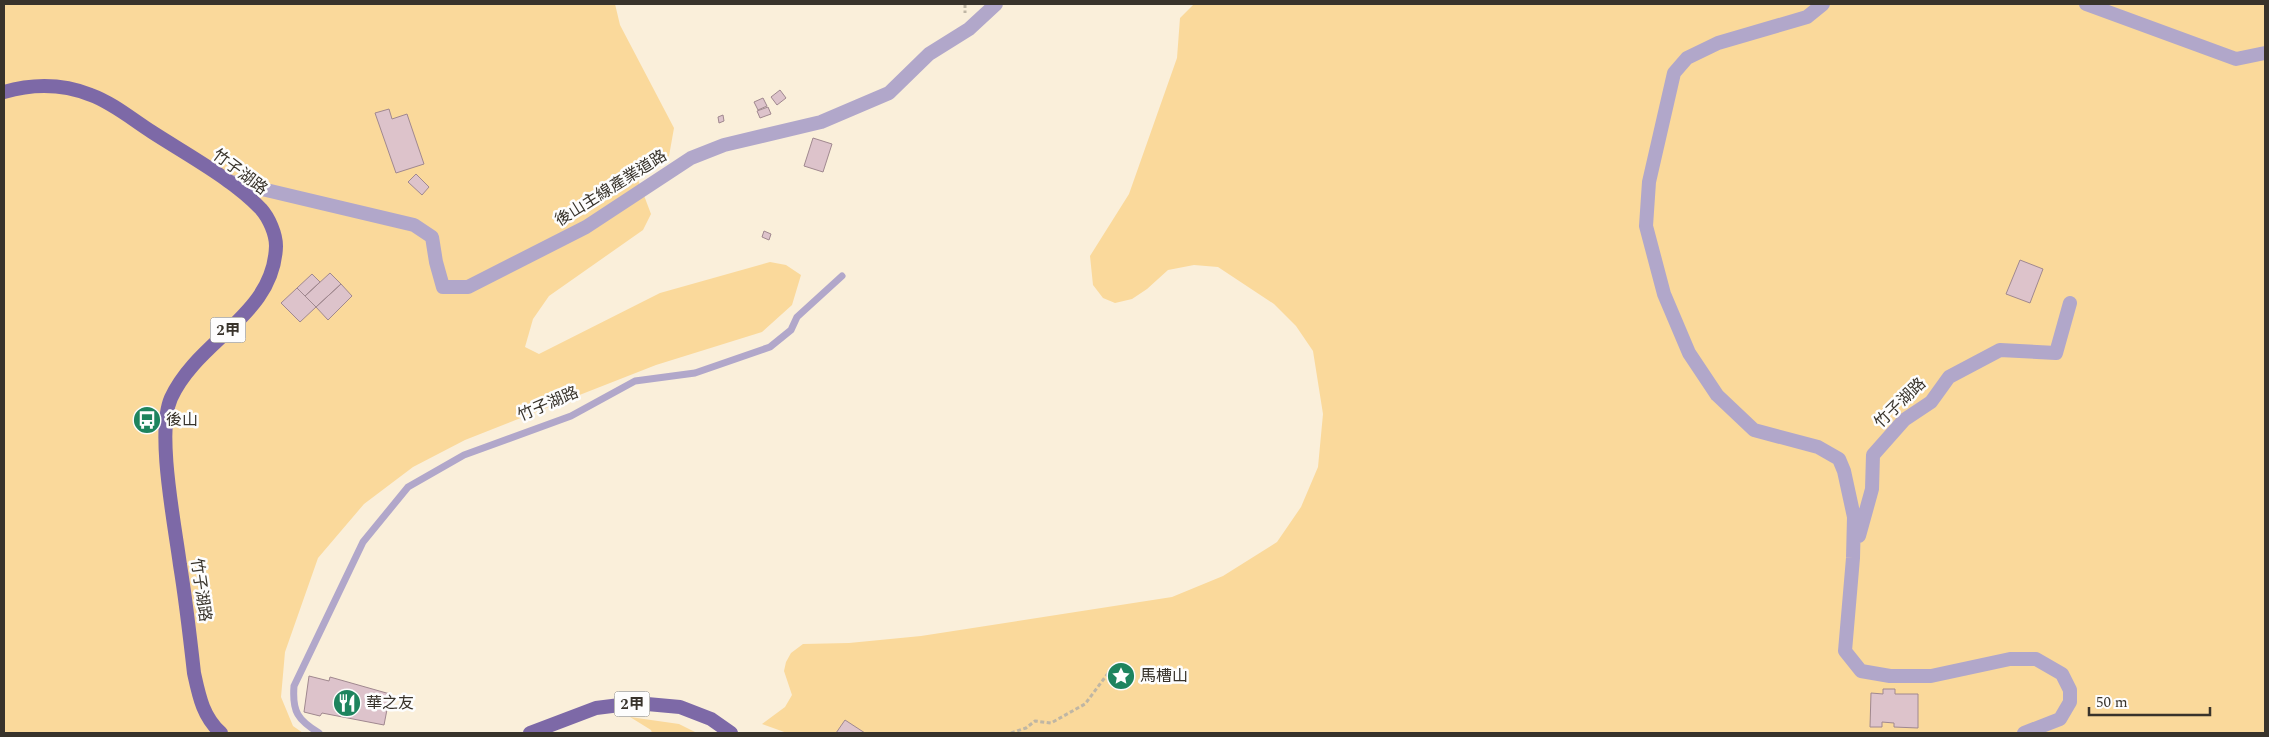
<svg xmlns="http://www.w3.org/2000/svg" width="2269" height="737" font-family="Spectral,'Noto Sans TC',serif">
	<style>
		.green { fill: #fad99b }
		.building { fill: #ddc3cb; stroke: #a0888f }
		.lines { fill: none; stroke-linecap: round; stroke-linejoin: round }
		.path { stroke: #bfb6a4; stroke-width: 3; stroke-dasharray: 4 2.5; stroke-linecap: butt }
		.service { stroke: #b1a7ca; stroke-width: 7 }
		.minor { stroke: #b1a7ca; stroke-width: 14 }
		.primary { stroke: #7d69a7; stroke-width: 14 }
		.labels { text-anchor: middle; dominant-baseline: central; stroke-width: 5; stroke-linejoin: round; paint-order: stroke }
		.shield { fill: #fdfdfd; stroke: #73706a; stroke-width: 1 }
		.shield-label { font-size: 15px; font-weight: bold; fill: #38332b }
		.street-label { font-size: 16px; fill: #38332b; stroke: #fdfdfd }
		.poi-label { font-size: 16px; fill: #38332b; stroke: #fdfdfd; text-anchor: start }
	</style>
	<rect width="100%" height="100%" fill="#faefda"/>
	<path class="green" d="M4 4H615L620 25 674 128 669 156 637 177 651 214 643 230 549 296 533 319 525 347 539 354 660 293 770 262 786 265 801 275 792 305 762 332 656 365 465 440 413 467 364 504 318 558 285 652 281 697 293 726 303 733H4Z
		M1194 4H2265V733H787L762 724 785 707 792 695 784 671 786 662 791 653 803 644 849 643 921 636 1172 597 1223 576 1277 542 1301 507 1318 467 1323 414 1313 351 1296 326 1274 304 1218 267 1194 265 1168 270 1147 289 1132 299 1115 303 1103 298 1093 285 1090 256 1129 194 1177 58 1180 18Z
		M630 717 679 724 697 733H652L651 730Z"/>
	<path class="building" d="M780 90 786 98 777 105 771 97Z
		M763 98 767 106 758 110 754 102Z
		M768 107 771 114 760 118 757 111Z
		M389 109 392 119 407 114 424 164 396 173 375 113Z
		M723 115 724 121 719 123 718 117Z
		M813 138 832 144 823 172 804 166Z
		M416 174 429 187 422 195 408 182Z
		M764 231 771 234 769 240 762 237Z
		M2020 260 2043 269 2030 303 2006 294Z
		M330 273 341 284 316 307 305 296Z
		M312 274 320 282 305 296 297 288Z
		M341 284 352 296 328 320 316 307Z
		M297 288 316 307 300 322 281 303Z
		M309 676 329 681 330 677 390 694 384 725 322 713 320 716 304 712Z
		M1883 689H1895V694H1918V728L1894 727V723L1882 722V727H1870L1871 693 1883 694Z
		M845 720 865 733H836Z"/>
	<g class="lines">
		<path class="path" d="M965 4V13
			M1011 733 1026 728 1035 721 1051 723 1085 704 1112 668 1116 673"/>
		<path class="service" d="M319 733C298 720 292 712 294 686L363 542 408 487 464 455 571 416 635 381 695 373 770 347 791 330 797 317 842 276"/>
		<path class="minor" d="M1823 4 1807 17 1718 43 1687 58 1674 73 1649 182 1646 226 1664 294 1689 353 1717 395 1754 430 1818 447 1839 459 1844 471 1854 517 1853 558 1845 651 1861 671 1890 676H1931L2010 659H2036L2062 674 2070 690V702L2060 719 2024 733
			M2086 4 2236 59 2265 53
			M228 181 414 225 432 237 436 262 443 287H468L586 227 691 158 724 145 821 122 889 93 929 54 969 29 996 4
			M1859 536 1872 489 1873 455 1904 420 1931 402 1949 377 2000 350 2056 353 2070 303"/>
		<path class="primary" d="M4 92C32 84 63 84 91 95 113 103 133 120 152 132 186 154 234 180 261 209 269 218 276 234 276 246 274 316 198 339 171 398 156 432 175 526 180 565 186 601 190 637 194 673 199 696 203 717 221 733
			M530 733 596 708 636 703 680 707 711 719 731 733"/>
	</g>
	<defs>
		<symbol id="bus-disc" viewBox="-11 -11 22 22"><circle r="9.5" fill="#1e845e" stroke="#fdfdfd"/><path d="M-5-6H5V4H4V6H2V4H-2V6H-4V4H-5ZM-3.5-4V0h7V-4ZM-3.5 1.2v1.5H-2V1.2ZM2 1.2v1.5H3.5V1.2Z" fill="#fff"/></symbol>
		<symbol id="sight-disc" viewBox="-11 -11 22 22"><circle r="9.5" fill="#1e845e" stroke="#fdfdfd"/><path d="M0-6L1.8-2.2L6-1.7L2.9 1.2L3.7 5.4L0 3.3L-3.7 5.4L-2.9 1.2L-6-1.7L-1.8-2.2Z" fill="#fff"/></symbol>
		<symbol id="restaurant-disc" viewBox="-11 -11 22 22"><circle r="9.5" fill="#1e845e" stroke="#fdfdfd"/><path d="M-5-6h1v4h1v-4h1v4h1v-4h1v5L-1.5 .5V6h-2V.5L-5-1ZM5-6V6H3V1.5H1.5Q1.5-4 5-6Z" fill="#fff"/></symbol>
	</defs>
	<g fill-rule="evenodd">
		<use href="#bus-disc" x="131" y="404" width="32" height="32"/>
		<use href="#sight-disc" x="1105" y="660" width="32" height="32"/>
		<use href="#restaurant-disc" x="331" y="687" width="32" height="32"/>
	</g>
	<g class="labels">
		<g class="shield">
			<rect x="210.5" y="317.5" width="35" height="25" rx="4"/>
			<rect x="614.5" y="691.5" width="35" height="25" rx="4"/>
		</g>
		<g class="shield-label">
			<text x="228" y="330">2甲</text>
			<text x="632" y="704">2甲</text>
		</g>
		<g class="street-label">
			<text transform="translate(240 172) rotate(37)">竹子湖路</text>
			<text transform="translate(611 188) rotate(-32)">後山主線產業道路</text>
			<text transform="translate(1900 403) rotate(-44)">竹子湖路</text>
			<text transform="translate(548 404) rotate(-23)">竹子湖路</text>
			<text transform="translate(201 590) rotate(82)">竹子湖路</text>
		</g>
		<g class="poi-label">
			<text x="166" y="420">後山</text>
			<text x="1140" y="676">馬槽山</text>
			<text x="366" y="703">華之友</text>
		</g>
	</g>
	<rect width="2269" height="737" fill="none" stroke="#38332b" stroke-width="10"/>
	<path d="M2089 707v8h121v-8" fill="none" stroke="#38332b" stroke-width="2.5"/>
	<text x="2096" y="707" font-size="15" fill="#38332b" stroke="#fdfdfd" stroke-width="4" paint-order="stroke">50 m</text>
</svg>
